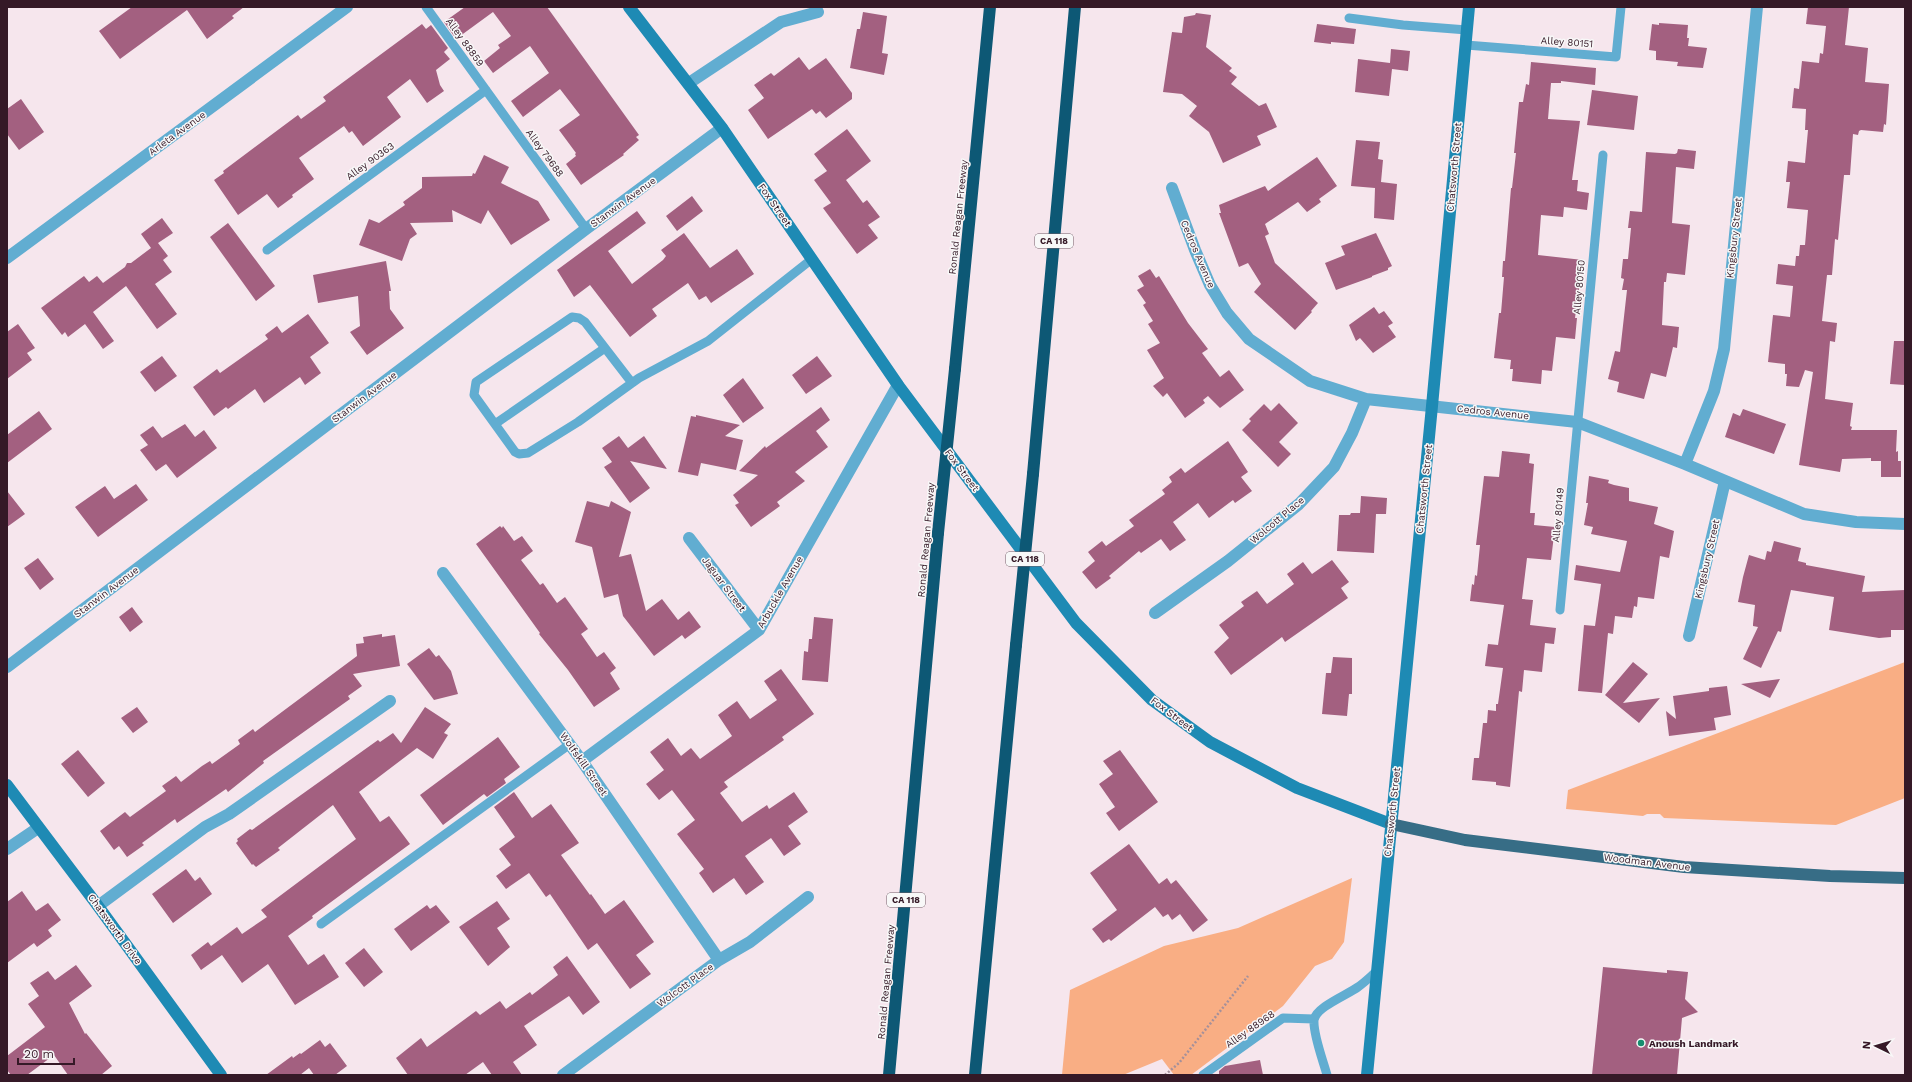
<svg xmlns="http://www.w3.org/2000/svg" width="1912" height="1082" font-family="'Work Sans',sans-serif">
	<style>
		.green { fill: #f9ae84 }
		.building { fill: #a36080 }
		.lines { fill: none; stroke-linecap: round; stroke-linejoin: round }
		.path { stroke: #a5909a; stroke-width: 2.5; stroke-dasharray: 2 2; stroke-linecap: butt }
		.lane { stroke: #61add1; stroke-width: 9 }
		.street { stroke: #61add1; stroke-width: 12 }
		.secondary { stroke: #1e8ab4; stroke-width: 12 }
		.primary { stroke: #376d86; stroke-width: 12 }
		.highway { stroke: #0d5875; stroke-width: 12 }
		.highway-bridge { stroke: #0d5875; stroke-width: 12 }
		.poi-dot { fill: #168d6f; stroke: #f8f8f8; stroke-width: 1.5 }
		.labels { text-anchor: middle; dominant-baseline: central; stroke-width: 3; stroke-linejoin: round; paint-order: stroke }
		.shield { fill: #f8f8f8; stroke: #705c66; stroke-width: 1 }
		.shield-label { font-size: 9px; font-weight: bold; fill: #351927 }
		.street-label { font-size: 10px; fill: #351927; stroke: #f8f8f8 }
		.poi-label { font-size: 10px; font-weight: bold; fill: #351927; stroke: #f8f8f8; text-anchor: start }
	</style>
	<rect width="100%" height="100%" fill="#f6e6ed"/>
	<path class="green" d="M1905 662V798L1836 825 1664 818 1660 814H1647L1643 816 1566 809 1568 790Z
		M1352 878 1344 942 1332 959 1315 966 1283 1006 1191 1075H1174L1162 1059 1123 1075H1062L1070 990 1164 946 1238 928Z"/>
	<path class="building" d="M132 7H244L232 16 234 18 207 39 187 10 120 59 99 31Z
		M465 7H547L639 135 636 137 639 140 623 154 624 155 581 185 566 164 576 156 575 154 576 153 559 130 580 115 560 89 523 117 511 101 549 73 530 46 493 73 484 61 500 48 498 45 511 36 493 12 456 39 444 22Z
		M1808 7H1849L1845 45 1868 48 1865 82 1889 84 1886 125 1884 124 1883 132 1861 130 1859 131 1858 135 1853 134 1850 175H1844L1838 240 1835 239 1832 275H1827L1822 321 1837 323 1835 342 1830 341 1825 399 1853 403 1850 426 1852 427 1851 430H1897L1896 452 1898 451V461H1901V477H1881V461H1871V458L1842 459 1840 472 1799 465 1813 372 1805 370 1799 387 1786 386 1787 374H1785V364L1768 362 1773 315 1790 317 1793 286 1776 284 1778 264 1795 266 1796 256H1799L1800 245H1805L1808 210 1787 208 1790 182H1786L1788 161 1805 163 1808 130H1805L1806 109 1792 108 1794 88 1799 89 1802 61 1819 63 1820 53 1823 54 1826 26 1806 24Z
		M863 12 887 16 882 53 888 54 884 75 850 68 857 29H860Z
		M1196 13 1211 15 1206 47 1232 68 1229 71 1237 77 1231 84 1259 106 1266 103 1277 127 1257 136 1261 145 1223 163 1209 132 1189 116 1197 106 1182 94 1163 92 1172 32 1182 33 1184 17 1195 15Z
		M1659 23 1688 25 1687 38H1689L1688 46 1707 48 1703 68 1677 66 1678 62 1656 60V51L1649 50 1652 24 1659 25Z
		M422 24 426 29 431 25 448 48 444 52 450 59 436 70 440 85 444 91 427 103 410 79 387 97 401 117 363 146 352 131 349 133 344 126 299 158 314 179 292 195 293 197 278 208 267 194 238 215 214 180 224 173 223 171 298 115 301 119 326 101 323 97Z
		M1317 24 1356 29 1354 44 1331 42V44L1314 42Z
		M1391 49 1410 51 1408 71 1392 69 1389 96 1355 92 1358 59 1390 63Z
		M799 57 809 70 826 58 852 93V99L826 118 820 111 816 114 812 109 768 139 748 110 764 98 754 85 771 73 774 76Z
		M1531 62 1596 68 1595 85 1561 81V83H1551L1548 119 1580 121 1572 180H1578L1577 191 1589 193 1587 210 1564 207 1563 217 1541 215 1538 255 1583 260 1575 318H1577L1575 339 1556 337 1552 371 1542 370 1541 384 1512 381 1513 369H1510L1511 360 1494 358 1499 313H1501L1504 277H1502L1503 261H1505L1511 188H1512L1516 153H1514L1519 102H1523L1526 84 1529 85Z
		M1592 90 1638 96 1634 130 1587 125Z
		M21 99 44 132 19 150 7 134V109Z
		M847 129 871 161 846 180 863 203 867 200 880 217 868 225 878 238 857 254 823 208 831 203 814 180 827 171 814 154Z
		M1356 140 1380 142 1378 159 1383 160 1381 182 1397 184 1394 220 1374 218 1375 188 1351 186Z
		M1678 149 1696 151 1694 169 1676 167 1672 223 1690 225 1685 275 1667 273 1666 282H1664L1662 325 1679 327 1677 348 1673 347 1666 377 1651 373 1644 399 1617 392 1619 382 1608 379 1615 351 1620 352 1627 290H1622L1624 279 1621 278 1623 259H1628L1631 228H1628L1630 211 1642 212 1646 152 1675 154 1677 153Z
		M484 155 509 167 501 183 538 201 550 220 511 245 488 210 481 224 452 210 453 222 410 223 417 234 410 239 402 261 359 245 369 219 379 223 405 205 403 202 422 188V177L472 176 473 173 475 174Z
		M1317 157 1337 186 1319 199 1321 202 1307 212 1298 202 1265 224 1269 234 1265 236 1275 263 1318 303 1311 311 1312 312 1295 330 1254 292 1261 284 1248 263 1239 267 1219 213H1221L1219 205 1265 186 1268 191Z
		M692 196 703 211 677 231 666 216Z
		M637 211 646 223 608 251 632 284 663 260 666 256 661 250 684 233 710 268 737 249 754 274 711 303 706 296 699 300 688 283 652 309 657 316 630 337 590 285 574 297 557 270Z
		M162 218 173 233 158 243 168 256 163 260 172 272 155 284 177 314 157 329 126 286 93 312 114 341 103 349 85 324 68 337 65 332 62 335 41 308 84 276 89 282 97 276 103 283 125 267 127 263H131L151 248 141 234Z
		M228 223 275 286 256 301 210 237Z
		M1376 233 1392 266 1388 268V270L1372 276V277L1336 290 1325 263 1345 255 1341 246Z
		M386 261 391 291H389L390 309 404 328 367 355 350 332 360 326 358 296 318 303 313 275Z
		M1150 269 1156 278 1159 276 1188 323 1208 349 1202 353 1220 377 1229 370 1244 390 1220 408 1208 396 1203 400 1205 403 1185 418 1167 393 1163 397 1153 386 1164 378 1147 350 1160 343 1148 324 1153 321 1143 305 1146 303 1137 290 1144 286 1138 276Z
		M1374 307 1379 314 1384 311 1393 323 1388 326 1396 337 1373 353 1360 338 1356 341 1349 325Z
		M308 314 329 343 310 357 321 373 305 385 300 377 264 403 255 389 228 409 226 407 214 416 193 387 217 369 220 373 268 339 265 335 277 326 282 333Z
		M18 324 35 348 27 353 32 360 7 379V332Z
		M1894 341H1905V385L1890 384Z
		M162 356 177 376 155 392 140 372Z
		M817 356 832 376 806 394 792 375Z
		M743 378 764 408 743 423 723 395Z
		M1279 403 1298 423 1279 442 1291 454 1278 467 1242 430 1251 421 1249 419 1264 404 1271 411Z
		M821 407 830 420 816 431 828 447 795 472 805 481 777 502 780 506 751 527 735 505 739 503 733 495 758 475 739 471 765 446 766 448Z
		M1743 409 1786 424 1774 454 1725 437 1733 413 1740 416Z
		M39 411 52 429 7 463V435Z
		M696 415 740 425 725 436 743 440 736 470 701 463 698 476 678 472 691 416 696 417Z
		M185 424 195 437 204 430 217 448 177 478 166 464 156 471 140 450 148 445 140 435 153 426 162 438Z
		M619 436 628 448 644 436 667 469 630 461 650 488 630 503 604 467 612 462 602 448Z
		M1228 441 1248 472 1241 477 1252 491 1235 503 1233 500 1209 518 1198 503 1173 522 1186 540 1170 551 1161 539 1141 553 1139 551 1109 576 1111 578 1096 589 1082 572 1095 561 1088 552 1102 541 1106 546 1134 526 1129 520 1165 494 1162 490 1172 482 1169 477 1181 468 1185 473Z
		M1502 451 1530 454 1529 463 1534 464 1530 513H1535L1534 525 1555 527 1551 560 1527 558 1522 599 1533 600 1530 625 1556 628 1554 644 1545 643 1542 672 1524 670 1522 692 1519 691 1510 787 1496 785V782L1472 780 1474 758H1479L1483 723H1487L1488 710 1496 711V704H1498L1503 668 1485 666 1488 644 1498 645 1504 605 1470 601 1472 584 1474 585 1475 575 1477 576 1480 545H1476L1484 476 1499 477Z
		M1589 476 1609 480 1608 483 1614 485 1629 488V501L1658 507 1654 524 1674 531 1669 558 1660 556 1654 599 1638 597 1637 607 1634 606 1632 618 1615 616 1613 634 1608 633 1602 693 1578 691 1584 625 1595 626 1601 584 1574 580 1576 565 1620 572 1627 541 1591 534 1593 527 1584 525 1588 503H1586Z
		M136 484 148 500 98 537 75 507 105 486 114 499Z
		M7 491 25 514 7 527Z
		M1361 496 1387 498 1386 514H1376L1374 553 1337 551 1339 515H1350L1351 513H1360Z
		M587 501 609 507 611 501 631 512 619 557 631 554 646 611 662 599 678 620 689 611 701 627 685 639 682 635 654 656 623 616 618 594 604 598 592 547 575 542Z
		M500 526 502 528 503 526 514 541 522 536 533 551 521 560 540 585 543 583 557 603 565 597 588 629 581 634 597 657 604 652 616 668 610 673 620 689 594 707 568 670 539 634 540 633 476 544Z
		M1774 541 1801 548 1798 561 1806 563V565L1865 576 1862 592 1905 590V630H1891V637L1879 638 1829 630 1834 597 1791 590 1781 632 1778 631 1761 668 1743 659 1758 627 1753 626V624L1755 605 1738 602 1743 577 1749 555 1765 560 1767 551 1771 552Z
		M38 558 54 579 40 590 24 568Z
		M1332 560 1349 582 1341 588 1348 598 1285 642 1282 637 1231 675 1214 652 1229 638 1219 625 1244 606 1241 602 1257 591 1267 604 1294 584 1287 574 1303 562 1312 574Z
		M132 607 143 622 130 632 119 617Z
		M814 617 833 619 828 682 802 680 804 651 808 652 809 639H812Z
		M382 634V637L395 635 400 666 353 674 362 686 348 696 350 699 263 761 264 763 228 792 226 789 177 823 175 819 142 843 144 845 127 857 119 846 114 850 100 831 125 812 130 817 166 791 162 786 176 776 181 782 202 766 210 761 212 764 240 744 238 740 253 729 255 732 357 656 356 644 364 643 363 637Z
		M429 648 436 657 439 655 451 671 458 694 434 700 407 664Z
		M1333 657 1352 658V694H1349L1347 716 1322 714 1326 673H1331Z
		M1633 662 1648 674 1623 703 1660 698 1639 723 1605 695Z
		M781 669 814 714 782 737 784 740 724 782 728 787 720 793 742 822 767 805 769 809 794 792 808 812 788 826 801 844 784 856 771 838 745 856 764 882 746 895 734 878 713 893 699 873 704 869 677 834 695 820 672 790 659 800 646 784 664 770 650 752 668 738 681 756 691 748 700 759 732 736 718 715 737 701 750 719 777 700 764 681Z
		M1780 679 1770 698 1741 684Z
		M1727 686 1731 715 1714 718 1716 730 1669 736 1666 711 1676 719 1673 696 1709 691V688Z
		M137 707 148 722 133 733 121 718Z
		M425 707 451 724 444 733 448 735 433 759 417 748 359 792 380 822 389 816 410 844 312 916 313 918 288 936 308 965 324 954 339 977 295 1005 268 964 242 983 222 955 201 970 191 955 208 942 211 946 237 927 242 934 267 917 261 910 356 839 333 805 278 848 280 850 256 867 253 864 252 865 236 843 238 841 237 839 250 829 252 830 378 740 380 742 393 733 401 743Z
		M498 737 520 767 504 779 506 783 487 797 484 794 443 825 420 795Z
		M78 750 105 783 88 797 61 764Z
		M1120 750 1158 802 1119 831 1106 813 1115 807 1099 784 1113 774 1103 761Z
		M514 792 532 818 551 804 579 843 561 855 590 895 591 894 605 914 624 900 654 942 636 955 651 974 630 989 597 943 588 950 550 894 546 897 529 873 506 889 496 876 511 865 499 849 515 837 494 807Z
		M1129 844 1159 884 1167 878 1171 884 1176 880 1208 920 1193 932 1180 914 1172 920 1168 914 1163 917 1155 907 1111 941 1109 939 1103 943 1092 929 1117 910 1090 873Z
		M186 869 195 881 200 877 212 894 173 923 152 894Z
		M22 891 36 911 48 903 61 920 48 930 52 936 37 947 34 943 7 963V902Z
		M497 901 510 919 497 928 510 947 488 966 459 927Z
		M427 905 430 909 436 905 450 922 411 951 394 929Z
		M364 948 383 972 364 987 345 963Z
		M567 956 600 1002 583 1015 569 996 524 1026 537 1045 513 1062 522 1075H492L483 1062 465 1075H408L396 1058 421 1038 427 1047 476 1011 480 1015 500 1001 506 1009 530 992 532 995 558 975 553 967Z
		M76 965 92 986 69 1003 85 1034 86 1033 112 1066 101 1075H68L54 1055 27 1075H11L7 1070V1056L45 1027 28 1004 39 996 30 983 48 971 55 980Z
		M1603 967 1667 973V970L1688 972 1685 999 1698 1012 1682 1018 1677 1075H1592Z
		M320 1040 325 1047 330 1043 347 1066 335 1075H314L309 1068 300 1075H266L292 1056 293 1058 300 1053 301 1054Z
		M1260 1060 1263 1075H1219V1071L1225 1066Z"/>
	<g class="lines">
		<path class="path" d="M1165 1075 1179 1063 1248 976"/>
		<path class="lane" d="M426 7 586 229
			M1349 18 1403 25 1467 30
			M1466 45 1616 57 1621 7
			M267 250 486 90
			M632 383 585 322 579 318 572 317 476 382 474 395 515 452 519 454 528 453 578 422 632 383 639 378 708 341 812 259
			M495 424 605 348
			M1560 610 1603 155
			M321 924 570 744
			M1203 1075 1283 1018 1314 1019
			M1327 1075C1323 1060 1313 1035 1314 1020 1316 1007 1347 995 1358 987 1364 983 1370 977 1377 971"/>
		<path class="street" d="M689 83 781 22 818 12
			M1172 188 1195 250 1210 285 1227 313 1249 339 1310 381 1366 399 1577 422 1685 464 1804 514 1856 522 1905 524
			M7 258 347 7
			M1685 464 1714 391 1724 349 1757 7
			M689 538 759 630
			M443 573 582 761 719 960
			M1155 613 1228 561 1299 504 1334 467 1352 433 1366 399
			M1689 636 1725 481
			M7 667 586 229 722 128
			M582 761 759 630 898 385
			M7 849 38 828
			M98 906 205 827 229 814 390 701
			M563 1075 719 960 750 942 808 897"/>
		<path class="secondary" d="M629 7 722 128 898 385 1076 623 1152 700 1210 742 1297 788 1391 824
			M7 785 98 906 221 1075
			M1367 1075 1432 406 1469 7"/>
		<path class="primary" d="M1391 824 1465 840 1684 867 1830 876 1905 878"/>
		<path class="highway" d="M955 369 990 7
			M1033 474 1075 7
			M889 1075 938 533
			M975 1075 1016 645"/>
		<path class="highway-bridge" d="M938 533 955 369
			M1016 645 1033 474"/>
	</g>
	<circle class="poi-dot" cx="1641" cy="1043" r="4"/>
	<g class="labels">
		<g class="shield">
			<rect x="1035" y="234" width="38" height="14" rx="3"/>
			<rect x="1006" y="552" width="38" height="14" rx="3"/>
			<rect x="887" y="893" width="38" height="14" rx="3"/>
		</g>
		<g class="shield-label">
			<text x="1054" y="241">CA 118</text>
			<text x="1025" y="559">CA 118</text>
			<text x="906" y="900">CA 118</text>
		</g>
		<g class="street-label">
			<text transform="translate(465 42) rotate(54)">Alley 88859</text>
			<text transform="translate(1567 42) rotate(4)">Alley 80151</text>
			<text transform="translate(177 133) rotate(-36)">Arleta Avenue</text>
			<text transform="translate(545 153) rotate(54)">Alley 79688</text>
			<text transform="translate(370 161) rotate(-36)">Alley 90363</text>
			<text transform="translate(1454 167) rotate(-85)">Chatsworth Street</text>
			<text transform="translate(623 202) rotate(-36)">Stanwin Avenue</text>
			<text transform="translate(775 205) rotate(55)">Fox Street</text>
			<text transform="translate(958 217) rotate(-84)">Ronald Reagan Freeway</text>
			<text transform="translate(1734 238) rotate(-84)">Kingsbury Street</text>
			<text transform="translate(1198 254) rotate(67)">Cedros Avenue</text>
			<text transform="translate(1579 287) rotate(-85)">Alley 80150</text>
			<text transform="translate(364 397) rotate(-37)">Stanwin Avenue</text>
			<text transform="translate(1493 412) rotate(6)">Cedros Avenue</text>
			<text transform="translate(962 470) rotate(53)">Fox Street</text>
			<text transform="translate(1424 489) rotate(-84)">Chatsworth Street</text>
			<text transform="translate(1558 515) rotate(-85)">Alley 80149</text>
			<text transform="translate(1277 520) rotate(-40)">Wolcott Place</text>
			<text transform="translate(926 540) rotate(-85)">Ronald Reagan Freeway</text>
			<text transform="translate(1707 559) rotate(-77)">Kingsbury Street</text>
			<text transform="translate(724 584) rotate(53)">Jaguar Street</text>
			<text transform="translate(106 592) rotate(-37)">Stanwin Avenue</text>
			<text transform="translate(780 592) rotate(-60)">Arbuckle Avenue</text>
			<text transform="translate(1172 714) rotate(37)">Fox Street</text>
			<text transform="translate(584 764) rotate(55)">Wolfskill Street</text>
			<text transform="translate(1392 812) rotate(-84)">Chatsworth Street</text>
			<text transform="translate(1647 862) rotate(7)">Woodman Avenue</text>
			<text transform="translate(115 929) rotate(54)">Chatsworth Drive</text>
			<text transform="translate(886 982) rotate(-85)">Ronald Reagan Freeway</text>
			<text transform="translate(685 985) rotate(-36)">Wolcott Place</text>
			<text transform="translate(1250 1029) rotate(-35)">Alley 88968</text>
		</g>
		<g class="poi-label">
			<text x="1649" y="1043">Anoush Landmark</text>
		</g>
	</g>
	<rect width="1912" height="1082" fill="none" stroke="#351927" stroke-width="16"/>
	<g transform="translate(1876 1046) rotate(275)" stroke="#f8f8f8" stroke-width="3" paint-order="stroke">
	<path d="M0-3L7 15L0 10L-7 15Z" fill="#351927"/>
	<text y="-6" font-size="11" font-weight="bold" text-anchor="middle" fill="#351927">N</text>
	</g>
	<path d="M18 1058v6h56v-6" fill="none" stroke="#351927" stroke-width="2"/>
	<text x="24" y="1058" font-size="12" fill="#351927" stroke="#f8f8f8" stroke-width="3" paint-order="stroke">20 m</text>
</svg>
